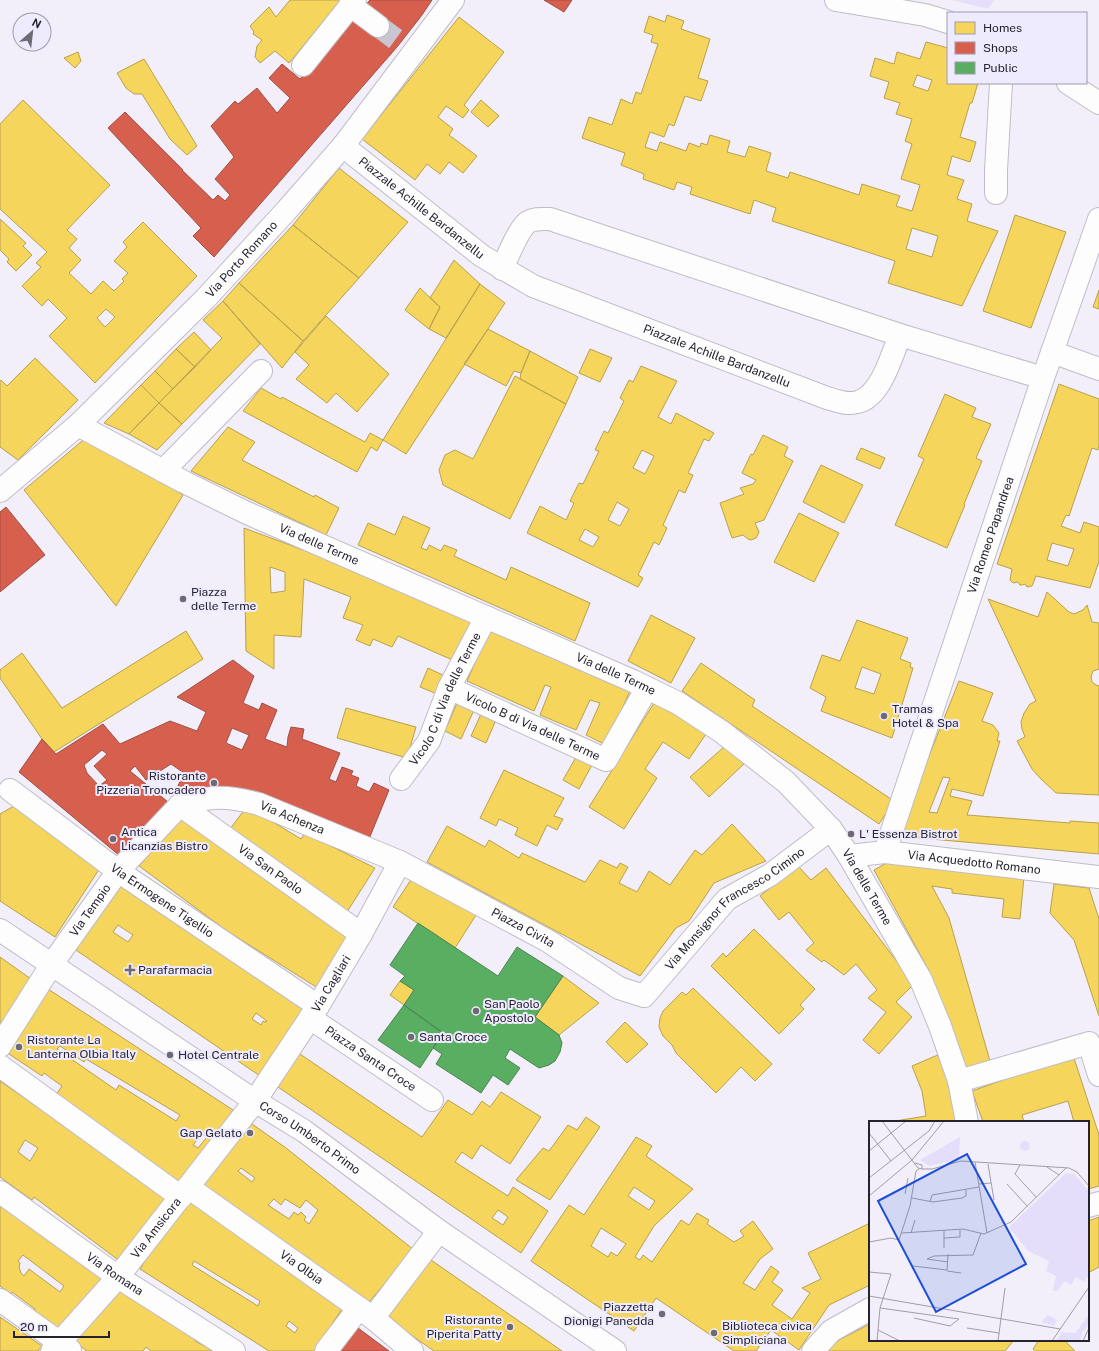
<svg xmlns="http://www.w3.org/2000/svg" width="1099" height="1351" font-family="'Public Sans',sans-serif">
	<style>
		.green { fill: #e5defa }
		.homes { fill: #f6d55c; stroke: #b8a04e; fill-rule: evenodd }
		.shops { fill: #d6604d; stroke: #a14e44; fill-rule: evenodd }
		.public { fill: #5aae61; stroke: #4a8452 }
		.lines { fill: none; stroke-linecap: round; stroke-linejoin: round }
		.minor-tunnel { stroke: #c9c6d1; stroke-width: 22; stroke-dasharray: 22 11; stroke-linecap: butt }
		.minor-casing { stroke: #bfbcc7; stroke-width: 24 }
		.minor { stroke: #fdfdfe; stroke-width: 22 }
		.poi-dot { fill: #6d6a76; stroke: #efebfe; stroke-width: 1.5 }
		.labels { text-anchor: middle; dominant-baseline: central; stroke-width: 4; stroke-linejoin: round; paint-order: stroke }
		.street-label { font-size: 12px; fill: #26232f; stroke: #efebfe }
		.poi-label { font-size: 12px; fill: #26232f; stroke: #efebfe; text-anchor: start }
		.inset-road { fill: none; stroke: #a09da9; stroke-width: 1 }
		.view { fill: #1d4ed8; fill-opacity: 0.15; stroke: #1d4ed8; stroke-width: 2 }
		.inset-edge { fill: none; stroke: #26232f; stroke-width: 2 }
	</style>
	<rect width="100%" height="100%" fill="#f2effa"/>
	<path class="green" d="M952 0H994L988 9Z"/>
	<path class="homes" d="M290 0H341L289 63 275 51 260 63 255 57 257 46 262 40 253 34 254 32 250 26 269 7 276 17Z
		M667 15 684 21 681 29 710 39 698 78 708 81 701 101 685 96 674 126 669 124 664 137 650 132 645 147 657 151 660 142 686 151 689 143 700 147 701 143 707 145 710 135 730 141 727 152 745 157 749 146 771 153 766 171 788 178 790 172 859 195 862 184 900 196 896 206 912 211 920 185 901 179 912 144 905 141 912 119 896 114 900 103 884 98 889 82 870 76 875 58 894 64 897 52 920 59 926 42 948 48V83H978L972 103H970L960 137 976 142 970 162 952 156 947 175 964 180 957 199 972 204 967 221 998 231 962 306 888 283 895 261 772 221 776 208 754 200 750 214 690 194 692 187 677 182 674 190 643 179 644 174 621 165 625 153 582 138 589 117 612 125 621 99 632 104 636 92 641 94 658 44 651 42 653 35 644 32 649 16 665 22ZM917 75 932 80 928 91 913 86ZM912 228 938 236 932 257 906 249Z
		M459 17 504 52 464 105 469 110 463 118 446 106 438 117 453 129 449 135 477 156 463 173 449 162 440 174 427 164 415 180 362 139Z
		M78 52 81 61 75 68 64 58Z
		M144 59 197 146 187 155 170 139 142 94H134L126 88 117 73Z
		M23 100 110 185 67 230 77 239 69 248 81 260 69 273 91 294 103 281 114 291 124 281 122 279 128 273 114 261 127 247 123 242 143 222 197 276 95 383 49 336 67 318 48 299 42 306 22 286 41 267 36 263 47 252 0 209V124ZM106 309 115 317 105 327 97 318Z
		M481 100 499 116 488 127 471 112Z
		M339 168 408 222 359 278 293 225Z
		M1015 215 1066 232 1031 328 983 311Z
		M0 219 26 243 23 246 32 255 16 271 7 262 9 259 0 250Z
		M293 225 359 278 303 341 239 283Z
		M454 260 480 284 446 338 429 329 440 307 430 298Z
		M239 283 303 341 282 368 223 301Z
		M480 284 505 303 406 454 383 440Z
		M420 288 440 307 429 329 405 310Z
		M1099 290V309L1093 307Z
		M223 301 260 344 182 424 159 403 222 338 203 320Z
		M326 316 389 374 357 412 336 393 327 403 296 379 309 365 295 352Z
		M488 329 530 351 521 373 514 371 506 386 464 364Z
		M194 332 211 350 195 367 176 349Z
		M176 349 195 367 173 389 155 371Z
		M590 349 612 358 600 382 579 373Z
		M530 351 578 377 566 404 520 379 521 373Z
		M35 358 78 400 18 460 0 447V381L1 380 7 386Z
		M641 366 677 381 658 417 671 424 676 413 714 433 709 441 704 439 688 473 693 475 685 493 679 490 663 525 667 528 659 545 654 542 638 575 643 578 638 587 527 533 540 506 566 520 574 503 570 501 579 483 583 484 599 451 595 450 604 431 608 433 624 401 620 398 629 380 633 382ZM642 450 654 456 645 474 633 468ZM617 502 629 509 620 526 608 520ZM585 529 599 537 593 547 579 540Z
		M155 371 173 389 159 403 141 385Z
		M515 376 566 404 510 519 443 485 439 470 445 455 455 450 473 459Z
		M1059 384 1099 399V445L1098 450 1092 448 1069 516 1066 515 1061 526 1080 533 1084 522 1099 527V561L1090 588 1036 576 1032 586 1027 587 1025 584 1022 585H1020L1018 582 1013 583 1010 580 1012 569 997 564ZM1052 543 1074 549 1068 566 1047 560Z
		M141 385 159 403 129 434 104 423Z
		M261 388 281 399 282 397 365 442 370 433 383 440 377 451 371 447 357 472 243 411Z
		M945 394 976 408 972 417 991 424 976 458 982 461 964 504 965 505 947 548 895 525 924 459 918 456Z
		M159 403 182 424 157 450 129 434Z
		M228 427 255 442 242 460 314 497 315 495 339 508 326 535 191 471Z
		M763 435 788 447 784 456 793 461 764 520 755 523 759 532 756 538 751 540 748 539 743 535 732 538 720 503 744 494 740 488 753 484 756 480 742 473 751 454 753 455Z
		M88 436 183 495 116 606 24 490Z
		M861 448 885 458 880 469 856 459Z
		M821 465 863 485 844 523 803 502Z
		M799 513 839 533 814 582 774 562Z
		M403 516 430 528 421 548 427 550 429 545 441 551 444 545 457 550 454 556 506 580 511 567 590 603 575 641 358 545 368 523 395 535Z
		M244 528 384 580 474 620 457 662 398 636 392 647 373 639 370 646 356 640 363 625 343 618 351 597 304 579 301 637 274 635V669L246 651ZM270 567 285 572V591L271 593Z
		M1047 592 1069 612 1074 614 1083 610 1087 605 1092 622 1099 623V669L1093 671 1091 677 1092 682 1096 685 1099 686V795L1056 793 1040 778 1032 769 1017 741 1025 737 1022 729 1021 722 1024 713 1030 704 1036 701 988 599 1038 617Z
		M651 615 695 638 671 683 628 661Z
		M857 620 908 638 900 659 911 663 910 667 913 668 892 738 821 711 826 697 810 688 822 655 840 661ZM862 667 881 674 874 694 855 688Z
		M490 628 630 691 606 745 586 735 600 703 590 700 576 730 540 715 551 687 545 685 534 711 467 681Z
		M186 631 203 659 54 752 42 739 0 678V670L22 653 62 708Z
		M701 663 755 700 752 706 894 801 879 824 682 691Z
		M428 668 449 678 442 696 420 687Z
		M959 681 993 693 982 721 993 725 999 733 997 741H1000L983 796 952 789 950 796 972 801 967 815 1070 823V821L1099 823V854L897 836ZM943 777 950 778 937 813 929 812Z
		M457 703 474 710 461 739 445 731Z
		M654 703 681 716 706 734 689 759 663 742 645 769 657 778 624 829 589 807Z
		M346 708 416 727 407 758 337 738Z
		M481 714 496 720 486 743 471 736Z
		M725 746 745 763 709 797 690 777Z
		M576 757 592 765 579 789 563 780Z
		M504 770 564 798 554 816 563 819 557 830 547 825 537 846 515 835 518 828 499 819 496 826 480 818Z
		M14 806 100 868 55 937 0 901V814Z
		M245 809 268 819 301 839 305 833 375 868 345 915 230 829Z
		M182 816 352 941 321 990 227 931 139 866Z
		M732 824 766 861 714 883 689 921 676 928 640 976 427 862 447 826 485 847 489 840 519 858 522 853 585 882 600 860 617 868 620 863 628 867 619 883 637 892 649 871 670 885 695 850 702 855Z
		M892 860 1024 877 1020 919 1002 917 1004 899 952 893V889L932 886 949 918 990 1061 963 1069 929 971 874 870Z
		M798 866 811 880 826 868 914 984 896 1002 912 1017 879 1054 863 1040 886 1012 868 998 877 990 856 964 844 975 824 960 822 962 806 950 814 943 789 912 779 920 760 896Z
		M414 875 476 915 455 948 393 907Z
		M117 883 306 1009 260 1076 73 948ZM118 925 133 935 128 942 113 932ZM256 1013 267 1021 265 1022 263 1021 261 1025 252 1019Z
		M1054 884 1089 888 1099 919V1016L1074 940 1050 913Z
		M754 929 815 989 800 1005 804 1009 779 1034 711 966 723 953 726 957Z
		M0 957 31 979 0 1026Z
		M563 976 599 1003 559 1035 535 1017Z
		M400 981 414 990 404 1005 390 995Z
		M45 987 233 1110 217 1135 214 1136 177 1186 54 1098 62 1086 44 1073 42 1076 3 1050ZM60 1046 84 1062 86 1059 180 1115 176 1121 119 1085 116 1090 57 1049ZM202 1134 207 1137 198 1148 193 1145Z
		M693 988 772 1064 755 1081 741 1067 716 1093 676 1053 672 1045 663 1036 659 1027 660 1018 663 1011 682 992 686 995Z
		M625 1022 648 1044 627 1063 606 1042Z
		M297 1052 422 1137 448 1100 472 1115 482 1101 490 1107 501 1092 541 1117 510 1164 481 1145 472 1159 462 1152 455 1162 508 1196 513 1187 548 1211 521 1253 275 1085ZM498 1210 508 1217 503 1225 492 1218Z
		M940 1054 949 1080 956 1122H896L895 1121 926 1116 922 1091 912 1066Z
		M1073 1055 1099 1135V1186L1088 1189V1122H1074L1068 1101 1022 1115 1024 1122H983L972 1091Z
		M0 1081 168 1198 121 1262 34 1197 32 1200 0 1177ZM25 1140 38 1148 30 1161 18 1152Z
		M586 1117 600 1127 550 1200 516 1180 543 1148 549 1151 568 1125 577 1130Z
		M245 1119 286 1148 414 1250 367 1304 196 1183ZM241 1168 255 1178 252 1182 238 1171ZM274 1199 281 1205 285 1199 300 1208 306 1200 318 1210 309 1224 304 1220 306 1217 301 1212 298 1215 294 1212 289 1219 268 1205Z
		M636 1137 652 1146 646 1156 693 1189 654 1226 635 1257 640 1260 643 1255 652 1262 681 1220 689 1225 697 1213 709 1220 707 1224 734 1242 744 1236 740 1231 753 1221 773 1249 760 1259 743 1283 755 1290 771 1266 779 1272 772 1282 783 1290 772 1305 792 1319 810 1293 802 1288 821 1279 808 1253 870 1223V1285L829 1305 799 1350 771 1330 756 1351H734L656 1298 634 1331 531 1261 569 1205 584 1215ZM634 1187 655 1201 649 1210 628 1196ZM601 1228 626 1244 617 1256 611 1252 608 1257 591 1246Z
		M185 1196 342 1309 314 1351H269L140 1269ZM194 1261 260 1301 258 1306 192 1265ZM289 1321 298 1328 295 1333 286 1326Z
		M0 1202 102 1278 62 1331 34 1312 35 1309 12 1292 11 1294 0 1286ZM23 1255 64 1286 60 1292 29 1269 24 1276 21 1273 19 1267 20 1263 18 1261Z
		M1099 1217V1267L1088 1273V1221Z
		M431 1260 562 1351H434L387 1318Z
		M117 1286 165 1321 166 1319 197 1337 195 1341 214 1351H151L146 1347 143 1351H87L75 1342Z
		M0 1317 42 1346 38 1351H0Z
		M870 1324V1340H1014L1005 1351H826L831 1344Z
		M1039 1340H1064L1075 1351H1035L1033 1349Z"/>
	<path class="shops" d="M370 0H432L422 15 397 47 214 257 193 236 201 228 108 128 125 112 183 170H182L213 200 218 195 225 201 230 195 215 179 234 157 211 126 235 101 238 104 257 88 277 113 290 98 269 78 282 64 300 79Z
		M544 0H572L564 12Z
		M6 507 45 555 0 592V512Z
		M233 660 254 676 243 703 259 710 262 703 277 710 265 739 287 747 288 737 291 727 304 729 302 739 340 753 329 779 336 782 342 767 353 771 351 775 359 778 356 786 369 792 374 783 389 790 369 839 190 795 176 790 184 773 171 764 146 780 135 766 130 771 168 802 120 856 19 772 42 739 56 754 103 724 120 744 170 721 197 731 206 712 177 697ZM232 728 249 735 242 750 226 743ZM102 750 107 754 94 766 107 780 99 786 87 773 84 765Z
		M358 1328 389 1351H334Z"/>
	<path class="public" d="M418 923 498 976 517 947 563 976 535 1017 559 1035 562 1043 560 1052 555 1061 549 1065 539 1068 510 1049 505 1058 520 1068 508 1085 493 1075 481 1093 436 1064 442 1054 433 1048 443 1033 404 1005 414 990 400 981 405 976 390 965Z
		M404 1005 443 1033 420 1068 378 1040Z"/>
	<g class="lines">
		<path class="minor-tunnel" d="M378 26 401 43"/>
		<defs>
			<g id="minor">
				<path d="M836 0 925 15 948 22"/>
				<path d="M350 5 378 26"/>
				<path d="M303 65 355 0"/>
				<path d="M1068 83 1099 103"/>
				<path id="s1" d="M343 146 482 256 533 286 827 398C837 401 847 405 858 402 881 396 892 355 900 335"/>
				<path d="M996 193V170L1001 83"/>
				<path d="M502 269C507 258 519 228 528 222 535 218 542 219 550 219L900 335 1043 378"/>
				<path d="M1052 352 1099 369"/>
				<path id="s2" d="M78 425 184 482 247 513 633 681 678 703 722 732 786 782 831 829 849 856 921 980 940 1026 959 1081 967 1122"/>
				<path d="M163 471 261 371"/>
				<path id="s3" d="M0 491 78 425 206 298 286 211 343 146 453 0"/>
				<path id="s4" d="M449 688 606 760 647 688"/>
				<path id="s5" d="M401 779 429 741 449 688 486 617"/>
				<path id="s6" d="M10 790 118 871 318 1006"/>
				<path id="s7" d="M180 805 361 934"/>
				<path id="s8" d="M885 852 1043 378 1099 219"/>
				<path id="s9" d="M849 856 885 852 1099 877"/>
				<path id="s10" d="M0 930 255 1101 304 1131 439 1231 615 1351"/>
				<path id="s11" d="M310 1018 432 1100"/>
				<path id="s12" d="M0 1046 52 964 118 871 180 805C211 795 229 796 259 804L400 862 548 941 619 988 644 996 727 899 770 875 831 829"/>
				<path d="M0 1066 181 1197"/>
				<path d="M959 1081 1089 1043 1099 1075"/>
				<path id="s13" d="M188 1187 373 1318 412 1351"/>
				<path id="s14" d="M0 1192 118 1277 234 1351"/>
				<path d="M1088 1206 1099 1203"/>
				<path d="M0 1300 70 1350"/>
				<path d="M373 1318 439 1231"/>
				<path id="s15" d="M52 1351 118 1277 255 1101 318 1006 361 934 400 862"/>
				<path d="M326 1351 359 1308"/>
				<path d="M813 1351 831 1331 870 1309"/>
			</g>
		</defs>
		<use href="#minor" class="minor-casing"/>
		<use href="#minor" class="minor"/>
	</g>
	<g class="poi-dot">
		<circle cx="183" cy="599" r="4"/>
		<circle cx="884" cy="716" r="4"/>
		<circle cx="214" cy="783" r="4"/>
		<circle cx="851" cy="834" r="4"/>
		<circle cx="113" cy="839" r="4"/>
		<path d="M128 964h4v4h4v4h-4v4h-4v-4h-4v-4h4z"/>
		<circle cx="476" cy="1011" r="4"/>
		<circle cx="411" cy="1037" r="4"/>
		<circle cx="19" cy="1047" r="4"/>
		<circle cx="170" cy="1055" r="4"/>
		<circle cx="250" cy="1133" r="4"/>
		<circle cx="662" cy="1314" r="4"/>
		<circle cx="510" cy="1327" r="4"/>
		<circle cx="714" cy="1333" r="4"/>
	</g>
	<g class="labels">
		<g class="street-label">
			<text stroke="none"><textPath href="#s1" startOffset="100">Piazzale Achille Bardanzellu</textPath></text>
			<text stroke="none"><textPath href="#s3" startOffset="335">Via Porto Romano</textPath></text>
			<text stroke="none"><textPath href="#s1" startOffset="433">Piazzale Achille Bardanzellu</textPath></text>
			<text stroke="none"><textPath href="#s8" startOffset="334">Via Romeo Papandrea</textPath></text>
			<text stroke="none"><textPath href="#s2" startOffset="269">Via delle Terme</textPath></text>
			<text stroke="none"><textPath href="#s2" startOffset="593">Via delle Terme</textPath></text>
			<text stroke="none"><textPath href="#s5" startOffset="92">Vicolo C di Via delle Terme</textPath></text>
			<text stroke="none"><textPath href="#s4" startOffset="92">Vicolo B di Via delle Terme</textPath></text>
			<text stroke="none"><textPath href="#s12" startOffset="418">Via Achenza</textPath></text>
			<text stroke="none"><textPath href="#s9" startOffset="126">Via Acquedotto Romano</textPath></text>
			<text stroke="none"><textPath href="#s7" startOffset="111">Via San Paolo</textPath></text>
			<text stroke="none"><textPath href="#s2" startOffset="929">Via delle Terme</textPath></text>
			<text stroke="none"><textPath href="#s6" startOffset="188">Via Ermogene Tigellio</textPath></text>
			<text stroke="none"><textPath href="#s12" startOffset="163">Via Tempio</textPath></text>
			<text stroke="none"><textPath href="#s12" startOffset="941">Via Monsignor Francesco Cimino</textPath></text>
			<text stroke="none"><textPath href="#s12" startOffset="674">Piazza Civita</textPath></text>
			<text stroke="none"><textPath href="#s15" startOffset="462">Via Cagliari</textPath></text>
			<text stroke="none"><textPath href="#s11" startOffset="73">Piazza Santa Croce</textPath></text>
			<text stroke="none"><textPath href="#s10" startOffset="373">Corso Umberto Primo</textPath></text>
			<text stroke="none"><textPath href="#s15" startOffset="161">Via Amsicora</textPath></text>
			<text stroke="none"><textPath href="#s13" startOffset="139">Via Olbia</textPath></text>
			<text stroke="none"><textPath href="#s14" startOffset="141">Via Romana</textPath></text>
		</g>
		<g class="poi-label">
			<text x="191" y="592">Piazza<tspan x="191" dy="14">delle Terme</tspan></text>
			<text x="892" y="709">Tramas<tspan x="892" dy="14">Hotel &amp; Spa</tspan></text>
			<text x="206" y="776" text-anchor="end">Ristorante<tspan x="206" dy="14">Pizzeria Troncadero</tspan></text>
			<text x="121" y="832">Antica<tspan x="121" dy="14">Licanzias Bistro</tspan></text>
			<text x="859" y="834">L' Essenza Bistrot</text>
			<text x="138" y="970">Parafarmacia</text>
			<text x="484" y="1004">San Paolo<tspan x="484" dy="14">Apostolo</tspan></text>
			<text x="419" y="1037">Santa Croce</text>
			<text x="27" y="1040">Ristorante La<tspan x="27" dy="14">Lanterna Olbia Italy</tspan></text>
			<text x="178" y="1055">Hotel Centrale</text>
			<text x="242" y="1133" text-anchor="end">Gap Gelato</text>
			<text x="654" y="1307" text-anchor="end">Piazzetta<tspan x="654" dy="14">Dionigi Panedda</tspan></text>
			<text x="502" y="1320" text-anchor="end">Ristorante<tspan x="502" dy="14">Piperita Patty</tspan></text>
			<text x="722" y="1326">Biblioteca civica<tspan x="722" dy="14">Simpliciana</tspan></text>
		</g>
	</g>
	<g transform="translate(869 1121)">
		<rect width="220" height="220" fill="#f2effa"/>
		<path d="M91 16 90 38 60 45 51 39ZM151 25a5 5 0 1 1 10 0a5 5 0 1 1-10 0ZM197 52 205 53 220 70V154L215 161 207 156 202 164 196 160 188 170H184L187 155 177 150 180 140 159 130 140 106ZM179 194 188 199 185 205 172 201ZM220 194V204L213 211 211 220H187L193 211 206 212Z" fill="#e5defa"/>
		<path class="inset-road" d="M13 0 49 47 53 48V44L46 42M0 12 22 40M0 30 37 0M106 41 118 112M119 43 125 79M151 44 146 53 167 76M178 46 190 54M53 48H63L92 40 200 47 208 51 220 65M0 57 60 10 66 0M110 63 122 62M138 63 158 85M36 73 39 57M0 75 43 39 75 0M43 77 64 81 93 77 97 75V69M61 81 63 74 110 66M75 110V127M33 112 94 108 115 113 142 101 197 47M42 112 46 99M75 117 91 116V109M0 121 22 117 30 119 41 85 47 50 50 48M58 138 65 135 104 134 112 112M58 138 79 141M44 145 78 149 79 133M78 150 92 152M0 151 22 153 11 187 8 220M0 175 191 208M11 187 90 198M45 197 81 205 90 198M98 207 130 212M9 209 31 220M129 220 136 167M183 220 220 166M214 220 220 207"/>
		<path class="view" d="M98 33 157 143 67 191 9 80Z"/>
		<rect width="220" height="220" class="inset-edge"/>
	</g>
	<rect x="947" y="12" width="140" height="72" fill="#efebfe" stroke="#9f9bab"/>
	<rect x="955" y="22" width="20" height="12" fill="#f6d55c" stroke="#9f9bab"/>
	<text x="983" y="32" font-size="12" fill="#26232f">Homes</text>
	<rect x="955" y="42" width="20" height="12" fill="#d6604d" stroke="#9f9bab"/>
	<text x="983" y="52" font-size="12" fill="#26232f">Shops</text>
	<rect x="955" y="62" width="20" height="12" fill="#5aae61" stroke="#9f9bab"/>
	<text x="983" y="72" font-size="12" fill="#26232f">Public</text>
	<g transform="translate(32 32) rotate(28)"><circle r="19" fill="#efebfe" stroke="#9f9bab"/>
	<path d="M0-3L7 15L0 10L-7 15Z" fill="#6d6a76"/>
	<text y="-6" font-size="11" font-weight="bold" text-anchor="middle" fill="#26232f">N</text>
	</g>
	<path d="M14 1331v6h95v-6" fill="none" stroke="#26232f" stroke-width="2"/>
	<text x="20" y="1331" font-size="12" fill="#26232f" stroke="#efebfe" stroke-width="3" paint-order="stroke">20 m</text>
</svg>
